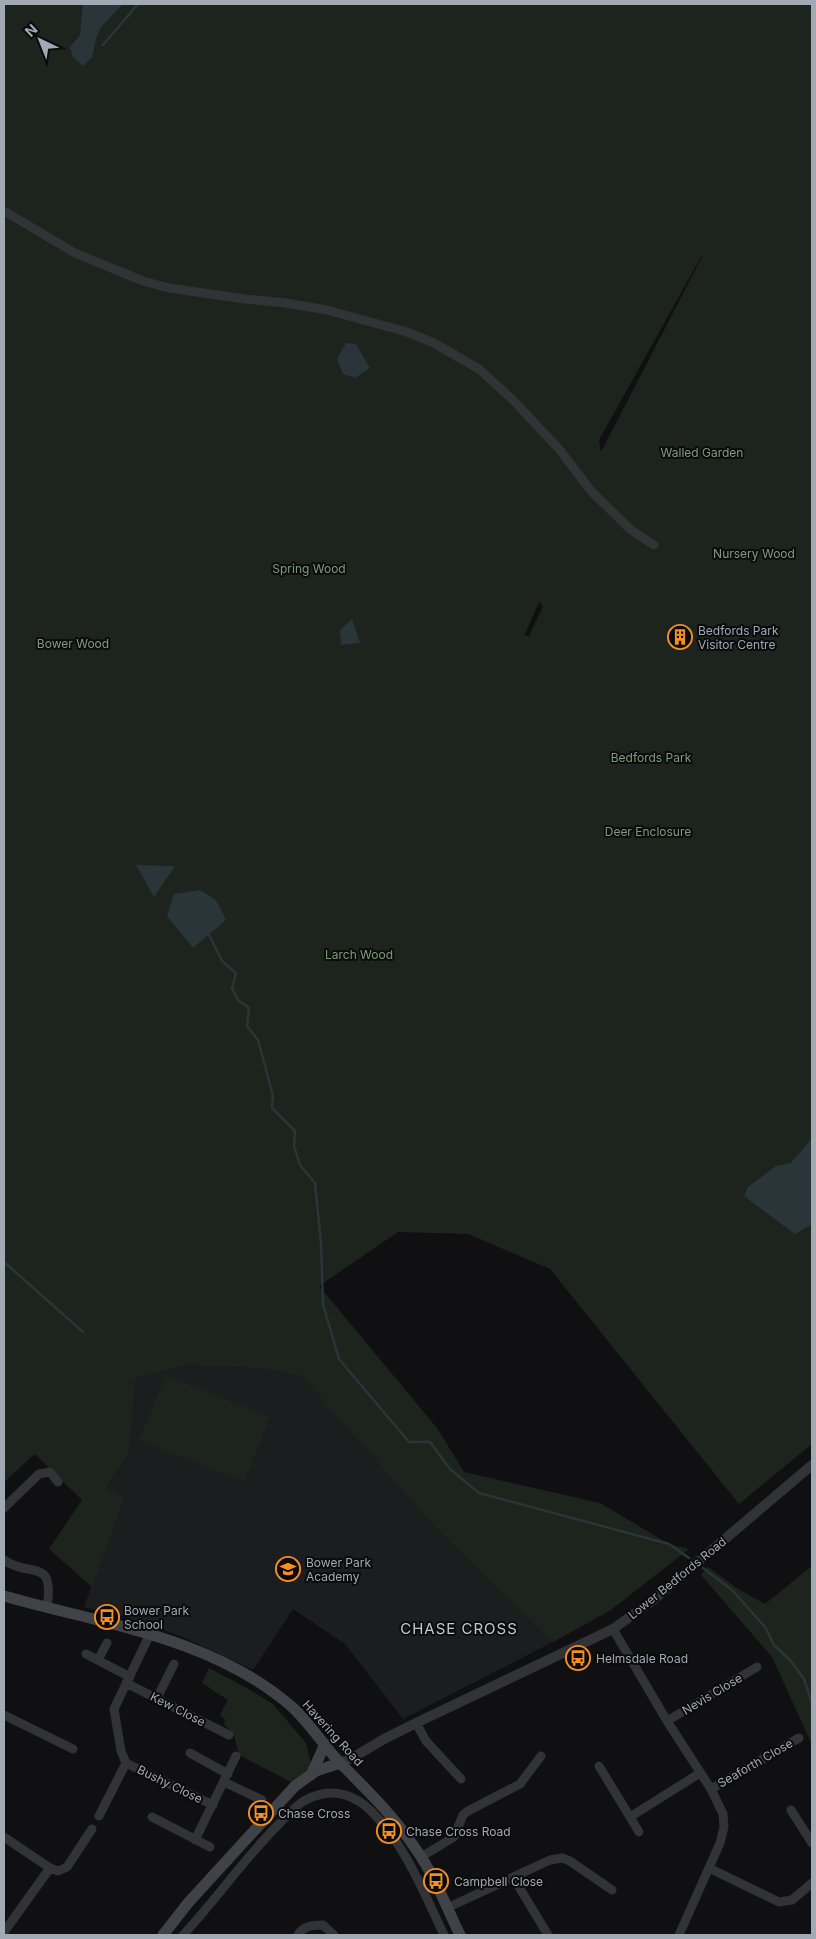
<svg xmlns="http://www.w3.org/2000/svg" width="816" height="1939" font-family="Inter,sans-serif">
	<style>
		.built { fill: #1c1d1f }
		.green { fill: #1d241d; fill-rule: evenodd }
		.water { fill: #2a353a }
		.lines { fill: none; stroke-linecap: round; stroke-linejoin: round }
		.stream { stroke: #2a353a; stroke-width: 2.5 }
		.minor { stroke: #313337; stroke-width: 9 }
		.tertiary { stroke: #313337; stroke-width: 10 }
		.secondary { stroke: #3f4247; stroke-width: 11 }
		.labels { text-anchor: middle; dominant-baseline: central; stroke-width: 4; stroke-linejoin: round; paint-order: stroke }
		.park-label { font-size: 12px; fill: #7b9e77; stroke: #0b0b0d }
		.poi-label { font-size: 12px; fill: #a1a9b3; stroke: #0b0b0d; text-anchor: start }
		.street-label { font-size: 12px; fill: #a1a9b3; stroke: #0b0b0d }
		.quarter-label { font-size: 15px; letter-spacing: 1px; fill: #c2c7cf; stroke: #0b0b0d }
	</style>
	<rect width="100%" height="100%" fill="#101012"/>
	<path class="built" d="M185 1365 270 1369 303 1376 438 1531 553 1642 403 1719 345 1644 293 1609 253 1670 183 1637 123 1616 84 1607 125 1497 106 1488 129 1453 136 1379Z"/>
	<path class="green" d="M4 4H812V1444L739 1504 550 1269 468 1234 398 1232 319 1286 437 1428 464 1472 600 1503 669 1544 689 1549 611 1610 553 1642 438 1531 302 1376 270 1369 185 1365 136 1379 129 1453 106 1488 125 1497 92 1587 49 1549 82 1500 35 1454 4 1482ZM702 255H703L601 452 599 440ZM539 602 543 606 529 636H524Z
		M166 1375 270 1417 244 1482 139 1440Z
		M812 1566V1745L772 1657 701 1575 708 1567 738 1589 765 1604Z
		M209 1668 245 1687 273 1704 306 1743 312 1769 291 1782 239 1755 234 1735 224 1724 225 1719 220 1715 228 1700 202 1683Z"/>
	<path class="water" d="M83 4H121L122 5 101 27 96 39 92 57 83 66 73 57 70 47 80 35Z
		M346 343 356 344 370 368 355 378 343 374 337 359Z
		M352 619 360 643 341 645 340 630Z
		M136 865 175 866 154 897Z
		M200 890 216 900 226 920 193 948 167 916 174 894Z
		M812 1138V1224L795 1234 744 1196 748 1187 776 1166 791 1163Z"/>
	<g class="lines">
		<path class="stream" d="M103 45 138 4
			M209 935 222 961 236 973 232 988 238 1000 249 1008 247 1026 258 1040 273 1096 272 1108 295 1131 294 1146 300 1165 315 1183 321 1243 323 1304 339 1359 409 1442H430L450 1469 479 1493 669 1544 689 1558
			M4 1262 83 1332
			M703 1568 732 1590 765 1627 774 1645 790 1660 804 1679 812 1703"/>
		<path class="minor" d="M4 211 75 253 143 281 169 288 245 299 286 303 327 310 407 332 434 343 479 369 513 400 559 449 591 491 631 530 654 545
			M4 1508 39 1474 50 1472 58 1482
			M4 1560C30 1579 55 1555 47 1608
			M613 1629 667 1721 711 1789 723 1814 724 1827 720 1843 679 1935
			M86 1654 130 1677
			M98 1660 107 1643
			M126 1683 229 1735
			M157 1698 174 1664
			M4 1715 73 1749
			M667 1721 757 1667
			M416 1723 426 1741 461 1779
			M190 1753 228 1774
			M126 1763 213 1805
			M599 1766 630 1817 700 1773
			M224 1782 262 1800
			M711 1789 799 1738
			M791 1810 812 1843
			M99 1816 126 1763 121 1751 114 1709 150 1634
			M152 1817 210 1847
			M630 1817 639 1832
			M4 1837 50 1868 58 1871 67 1867 92 1829
			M195 1840 236 1756
			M421 1857 454 1837 463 1815 468 1811 520 1784 541 1756
			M709 1868 779 1902 792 1900 812 1883
			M513 1877 548 1935
			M447 1908 550 1860 562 1858 570 1861 612 1890
			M4 1932 50 1868
			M183 1935C216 1900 243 1860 277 1826 288 1815 298 1802 312 1797 334 1788 355 1795 371 1811 405 1844 424 1893 444 1935
			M298 1935C303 1926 313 1925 323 1925L334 1935"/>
		<path class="tertiary" d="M340 1763 354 1757 384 1739 416 1723 613 1629 652 1601 812 1465"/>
		<path class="secondary" d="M4 1596C102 1624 211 1637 291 1706 310 1723 323 1745 340 1763 367 1790 394 1816 415 1848 434 1874 446 1906 460 1935
			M311 1775 325 1744
			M163 1935 188 1903 295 1786 316 1771 340 1763"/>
	</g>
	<defs>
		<symbol id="building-ring" viewBox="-11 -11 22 22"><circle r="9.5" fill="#0b0b0d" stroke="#f48f26" stroke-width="1.5"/><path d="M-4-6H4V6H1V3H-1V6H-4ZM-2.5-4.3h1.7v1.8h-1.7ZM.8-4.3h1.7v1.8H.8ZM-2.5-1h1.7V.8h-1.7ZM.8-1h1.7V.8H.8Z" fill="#f48f26"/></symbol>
		<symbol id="school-ring" viewBox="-11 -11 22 22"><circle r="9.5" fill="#0b0b0d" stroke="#f48f26" stroke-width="1.5"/><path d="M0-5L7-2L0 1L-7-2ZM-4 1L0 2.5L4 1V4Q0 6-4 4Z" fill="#f48f26"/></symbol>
		<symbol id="bus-ring" viewBox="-11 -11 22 22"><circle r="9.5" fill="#0b0b0d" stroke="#f48f26" stroke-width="1.5"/><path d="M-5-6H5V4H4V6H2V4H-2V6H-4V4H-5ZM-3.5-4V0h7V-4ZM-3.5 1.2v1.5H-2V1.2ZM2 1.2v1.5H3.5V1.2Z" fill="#f48f26"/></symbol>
	</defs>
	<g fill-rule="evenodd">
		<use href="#building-ring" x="666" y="623" width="28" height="28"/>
		<use href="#school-ring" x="274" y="1555" width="28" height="28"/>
		<use href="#bus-ring" x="93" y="1603" width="28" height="28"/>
		<use href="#bus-ring" x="564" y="1644" width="28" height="28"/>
		<use href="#bus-ring" x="247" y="1799" width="28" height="28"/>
		<use href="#bus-ring" x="375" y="1817" width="28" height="28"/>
		<use href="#bus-ring" x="422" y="1867" width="28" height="28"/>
	</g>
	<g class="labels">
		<g class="park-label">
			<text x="702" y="452">Walled Garden</text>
			<text x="754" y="553">Nursery Wood</text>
			<text x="309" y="568">Spring Wood</text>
			<text x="73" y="643">Bower Wood</text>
			<text x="651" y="757">Bedfords Park</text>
			<text x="648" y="831">Deer Enclosure</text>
			<text x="359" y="954">Larch Wood</text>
		</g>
		<g class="poi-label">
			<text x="698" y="630">Bedfords Park<tspan x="698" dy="14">Visitor Centre</tspan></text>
			<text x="306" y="1562">Bower Park<tspan x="306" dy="14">Academy</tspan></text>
			<text x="124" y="1610">Bower Park<tspan x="124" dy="14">School</tspan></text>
			<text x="596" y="1658">Helmsdale Road</text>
			<text x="278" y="1813">Chase Cross</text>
			<text x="406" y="1831">Chase Cross Road</text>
			<text x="454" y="1881">Campbell Close</text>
		</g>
		<g class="street-label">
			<text transform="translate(677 1578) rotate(-39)">Lower Bedfords Road</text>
			<text transform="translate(712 1694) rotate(-31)">Nevis Close</text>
			<text transform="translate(178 1709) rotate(27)">Kew Close</text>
			<text transform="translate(333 1733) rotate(48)">Havering Road</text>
			<text transform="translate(755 1763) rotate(-30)">Seaforth Close</text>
			<text transform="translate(170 1784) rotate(26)">Bushy Close</text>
		</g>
		<g class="quarter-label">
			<text x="459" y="1628">CHASE CROSS</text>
		</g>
	</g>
	<rect width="816" height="1939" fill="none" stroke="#a1a9b3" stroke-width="10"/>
	<g transform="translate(40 40) rotate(317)" stroke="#0b0b0d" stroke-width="4" paint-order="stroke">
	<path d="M0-4L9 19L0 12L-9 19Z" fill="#a1a9b3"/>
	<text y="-8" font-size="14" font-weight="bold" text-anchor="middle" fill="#a1a9b3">N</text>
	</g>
</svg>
